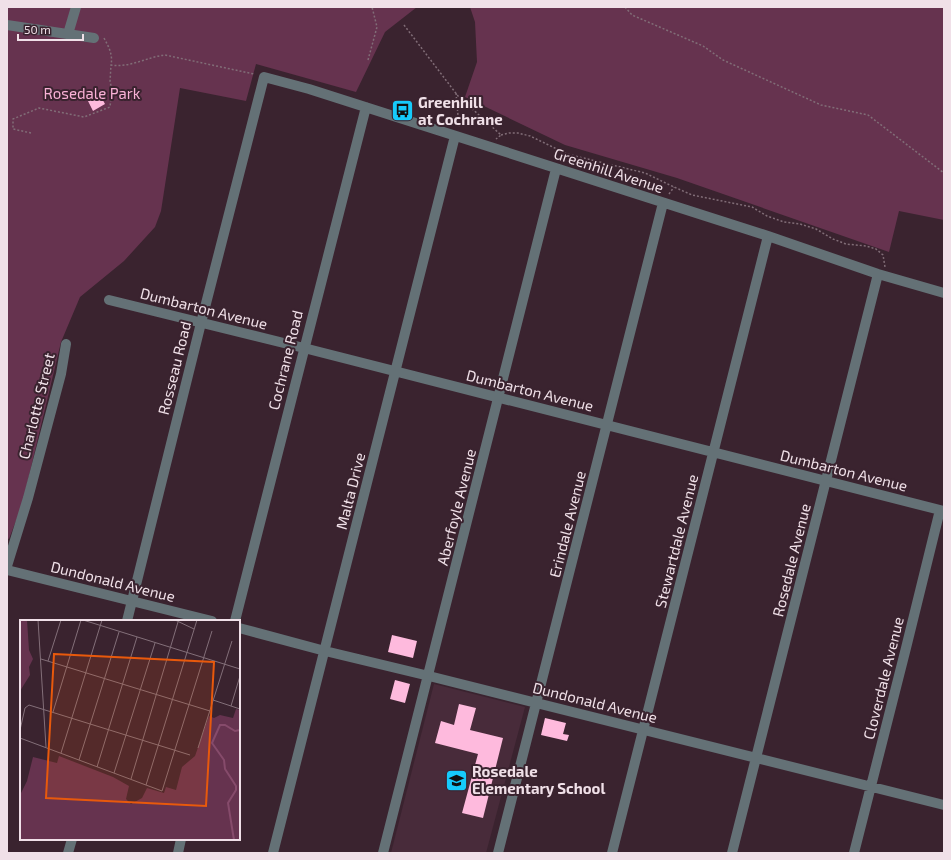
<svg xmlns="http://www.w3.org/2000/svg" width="951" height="860" font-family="'Exo 2',sans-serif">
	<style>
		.built { fill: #482b3a }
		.green { fill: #66334f }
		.building { fill: #febadd }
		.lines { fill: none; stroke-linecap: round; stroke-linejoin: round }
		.path { stroke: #816d77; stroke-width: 1.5; stroke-dasharray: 2 2; stroke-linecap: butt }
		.minor { stroke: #647176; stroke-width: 10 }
		.labels { text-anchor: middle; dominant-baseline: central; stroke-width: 4; stroke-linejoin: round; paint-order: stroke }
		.park-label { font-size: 15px; fill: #f9b1d6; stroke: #3a232f }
		.poi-label { font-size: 15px; font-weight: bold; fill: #f0e0e8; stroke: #3a232f; text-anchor: start }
		.street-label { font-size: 15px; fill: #f0e0e8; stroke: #3a232f }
		.inset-river { fill: none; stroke: #864b6b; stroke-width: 2 }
		.inset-road { fill: none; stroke: #836f79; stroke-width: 1 }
		.view { fill: #e8590c; fill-opacity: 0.15; stroke: #e8590c; stroke-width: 2 }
		.inset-edge { fill: none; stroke: #f0e0e8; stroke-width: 2 }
	</style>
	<rect width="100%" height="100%" fill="#3a232f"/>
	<path class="built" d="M434 684 525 707 486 853H391Z"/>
	<path class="green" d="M7 7H417L385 32 356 92 256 64 246 101 180 88 161 211 155 227 124 261 80 297 61 342 22 505 9 539 7 538Z
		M470 7H944V220L899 211 889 252 677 178 565 145 465 97 477 62 475 22Z"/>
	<path class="building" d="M99 93 105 104 93 111 87 99Z
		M392 635 417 641 413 658 388 652Z
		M395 680 410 684 405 703 390 699Z
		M459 704 476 708 470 730 503 738 483 818 462 813 478 754 435 743 441 721 454 725Z
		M545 718 566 723 563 734 569 735 567 741 541 735Z"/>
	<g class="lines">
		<path class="path" d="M625 7 632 15 703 46 723 60 821 105 868 115 944 173
			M404 25 458 96 501 135 496 139
			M104 38C109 47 113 55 111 65 130 68 147 57 165 55L254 74
			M368 60 377 27 372 7
			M456 93 459 127
			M31 133 13 129V119L39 108 84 117 110 107 112 89 110 82 111 65
			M501 135 509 133H518L530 136 567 154 645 173 674 187 692 195 752 207 767 216 784 222 800 224 816 229 833 239 846 244 866 246 876 249 883 255 885 267
			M669 194 674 187"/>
		<path class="minor" d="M7 25 94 38
			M68 34 76 7
			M109 300 304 348 944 511
			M7 566 28 498 61 374 66 344
			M7 570 212 621
			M127 621 201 323 264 77 309 89 768 236 878 274 944 293
			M235 621 366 107
			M239 628 325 651 429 676 944 805
			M68 853 72 839
			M178 853 181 839
			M273 853 455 136
			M383 853 556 169
			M498 853 663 203
			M612 853 768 236
			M732 853 878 274
			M854 853 906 648 940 510"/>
	</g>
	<defs>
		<symbol id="bus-square" viewBox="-11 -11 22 22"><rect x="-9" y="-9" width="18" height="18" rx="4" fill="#16cafb" stroke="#3a232f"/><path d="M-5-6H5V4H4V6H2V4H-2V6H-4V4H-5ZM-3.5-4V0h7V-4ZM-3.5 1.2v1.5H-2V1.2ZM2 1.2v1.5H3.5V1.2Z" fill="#111"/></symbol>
		<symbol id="school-square" viewBox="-11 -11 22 22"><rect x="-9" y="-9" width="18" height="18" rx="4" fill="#16cafb" stroke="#3a232f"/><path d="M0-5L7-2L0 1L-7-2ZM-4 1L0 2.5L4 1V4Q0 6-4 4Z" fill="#111"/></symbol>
	</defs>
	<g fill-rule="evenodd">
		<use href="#bus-square" x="390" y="98" width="25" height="25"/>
		<use href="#school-square" x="444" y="768" width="25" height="25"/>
	</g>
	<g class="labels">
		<g class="park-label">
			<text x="92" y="93">Rosedale Park</text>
		</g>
		<g class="poi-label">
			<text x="418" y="102">Greenhill<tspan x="418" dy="17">at Cochrane</tspan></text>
			<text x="472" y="771">Rosedale<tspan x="472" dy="17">Elementary School</tspan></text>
		</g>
		<g class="street-label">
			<text transform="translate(609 170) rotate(18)">Greenhill Avenue</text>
			<text transform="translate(204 308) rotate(14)">Dumbarton Avenue</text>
			<text transform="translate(285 360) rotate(-76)">Cochrane Road</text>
			<text transform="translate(174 368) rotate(-76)">Rosseau Road</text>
			<text transform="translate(530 390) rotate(14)">Dumbarton Avenue</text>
			<text transform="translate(36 406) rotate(-76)">Charlotte Street</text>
			<text transform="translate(844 470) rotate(14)">Dumbarton Avenue</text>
			<text transform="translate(350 491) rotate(-76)">Malta Drive</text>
			<text transform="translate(456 507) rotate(-76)">Aberfoyle Avenue</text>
			<text transform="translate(567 524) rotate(-76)">Erindale Avenue</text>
			<text transform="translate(676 541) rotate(-76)">Stewartdale Avenue</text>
			<text transform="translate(791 560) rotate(-76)">Rosedale Avenue</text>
			<text transform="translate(113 581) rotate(14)">Dundonald Avenue</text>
			<text transform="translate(883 678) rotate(-76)">Cloverdale Avenue</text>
			<text transform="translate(595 702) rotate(14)">Dundonald Avenue</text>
		</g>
	</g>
	<g transform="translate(20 620)">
		<rect width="220" height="220" fill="#3a232f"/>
		<path d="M0 0H7L9 30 13 39 9 47 10 55 0 71ZM216 89 220 90V220H0V175L7 161 13 137 37 143 39 136 93 157 109 166 106 179 111 184 122 178 127 168 144 173 146 167 156 170 162 147 175 136 189 96 194 98 200 95 213 98Z" fill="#66334f"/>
		<path class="inset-river" d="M214 220 208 183 216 170V166L205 149 204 140 192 123 200 105H205L215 111 220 110"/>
		<path class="inset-road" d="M18 0 26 127M63 0 220 49M155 0 174 9M21 39 190 91M28 41 41 0M193 80 220 89M211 86 220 56M33 92 61 0M0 110 5 88 9 85 170 135M0 118 142 171 192 11M178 128 212 21M41 133 82 0M59 140 99 12M77 147 117 17M94 153 135 23M111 159 158 2M126 165 177 0"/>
		<path class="view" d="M34 34 194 42 186 186 26 178Z"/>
		<rect width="220" height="220" class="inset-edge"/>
	</g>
	<rect width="951" height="860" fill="none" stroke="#f0e0e8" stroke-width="16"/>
	<path d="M18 34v6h65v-6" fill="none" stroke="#f0e0e8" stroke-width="2"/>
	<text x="24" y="34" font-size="12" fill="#f0e0e8" stroke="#3a232f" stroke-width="3" paint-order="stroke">50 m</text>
</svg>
